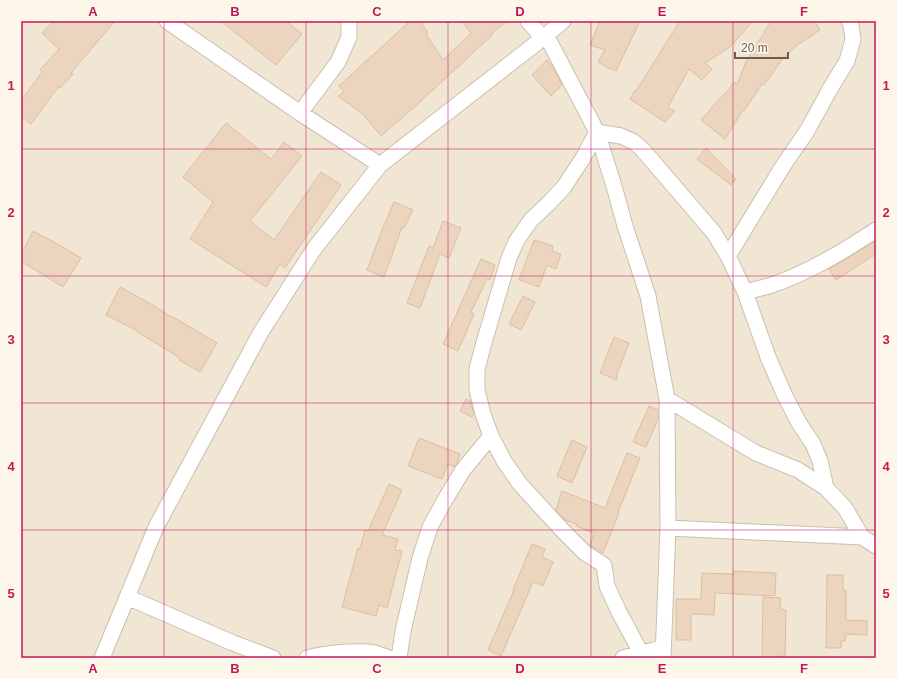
<svg xmlns="http://www.w3.org/2000/svg" width="897" height="679" font-family="Helvetica,sans-serif">
	<style>
		.residential { fill: #f1e6d3 }
		.building { fill: #ecd5be; stroke: #ddbda0 }
		.lines { fill: none; stroke-linecap: round; stroke-linejoin: round }
		.minor-casing { stroke: #ccbeae; stroke-width: 17 }
		.minor { stroke: #fff; stroke-width: 15 }
		.grid { fill: none; stroke: #c2185b; stroke-width: 1; stroke-opacity: 0.55 }
		.neatline { fill: none; stroke: #c2185b; stroke-width: 1.5 }
		.grid-label { font-size: 13px; text-anchor: middle; font-weight: bold; fill: #c2185b }
	</style>
	<rect width="100%" height="100%" fill="#faf3e4"/>
	<path class="residential" d="M21 21H876V658H21Z"/>
	<path class="building" d="M54 21H115L71 73 73 74 60 88 59 86 31 124 21 116V101L42 72 40 70 59 49 42 33Z
		M221 21H286L302 34 276 65Z
		M410 21H420L428 33 426 34 443 60 471 33 462 21H507L491 34 492 35 459 66 411 110 381 136 363 114 338 96 344 92 339 86Z
		M600 21H640L616 71 610 68 609 69 598 62 605 50 590 45Z
		M680 21H753L730 47 705 63 712 69 702 80 689 69 668 107 675 111 665 122 630 99 635 90 636 91Z
		M771 21H814L820 30 796 46 781 61 764 85 762 84 744 111 743 110 725 139 701 120 714 105 729 89 734 82 737 84 746 62Z
		M547 60 552 66 562 85 551 96 532 75Z
		M226 123 271 159 284 142 302 156 250 221 274 240 321 172 341 185 285 268 280 264 266 287 190 239 213 202 183 177Z
		M706 148 736 179 731 185 697 159Z
		M394 202 413 210 404 228 402 227 384 277 367 270 384 225Z
		M443 221 461 228 449 258 440 254 420 308 407 303 429 246 433 248Z
		M33 231 61 246 81 258 63 287 34 269 21 262V255Z
		M534 240 553 246 552 251 561 254 556 269 547 265 539 287 519 280Z
		M876 241V254L836 280 829 269Z
		M481 259 495 265 490 280 487 279 471 312 474 314 458 351 443 344Z
		M120 287 151 304 173 318V317L217 343 200 372 179 360 180 358 136 331V330L106 315Z
		M523 296 535 302 521 330 509 324Z
		M614 337 629 343 617 374V380L600 373Z
		M466 399 470 401 474 414 472 417 460 411Z
		M649 406 658 410V419L646 447 633 442Z
		M419 438 460 454 457 464 454 467 448 464 442 479 408 466Z
		M572 440 587 447 572 483 557 476Z
		M627 453 640 458 618 512 619 513 603 553 590 545 594 533 576 526 577 524 565 520 556 510 562 491 605 508Z
		M389 484 402 490 382 535 398 539 395 550 402 551 387 608 379 605 376 616 342 607 358 548 360 549 365 530 368 531Z
		M532 544 545 549 542 557 553 562 543 586 533 582 501 656 488 650 514 590H513Z
		M734 571 776 573 775 596 715 593 714 615 691 614V640H676V599H701L702 573 733 574Z
		M827 575H843V590H846V620L867 621V635L846 634 845 641H841V648H826Z
		M763 597 781 598 780 609 786 610 785 656H780L779 658H762Z"/>
	<g class="lines">
		<defs>
			<path id="minor" d="M167 21 300 113 380 165
				M528 21 543 38
				M546 35 597 132 614 186 625 226 648 296 667 399 668 528 663 658
				M300 113 338 62 349 37V21
				M728 256 783 166 807 131 830 89 847 61 853 39 851 25 849 21
				M745 292C753 290 761 288 769 286 808 273 842 252 876 230
				M667 399 756 453 798 470 826 488 845 508 862 537 876 546
				M668 528 862 537
				M127 597 233 643 273 658
				M641 653 619 612 607 586 604 565 585 553 563 531 520 484 504 461 491 436 483 414 477 390V369L483 346 509 258 517 240 531 220 548 204 564 187 583 158 597 132 621 136 634 142 643 150 714 233 728 256 745 292 768 357 784 394 799 423 813 444 820 461 826 488
				M102 658 156 527 261 332 314 249 380 165 543 38 563 21
				M307 658C326 653 355 650 375 653 380 654 385 657 389 658
				M399 658 403 631 420 558 430 527 446 498 463 470 491 436
				M623 658 641 653 663 648"/>
		</defs>
		<use href="#minor" class="minor-casing"/>
		<use href="#minor" class="minor"/>
	</g>
	<path class="grid" d="M164 21V658M306 21V658M448 21V658M591 21V658M733 21V658M21 149H876M21 276H876M21 403H876M21 530H876"/>
	<rect width="897" height="679" fill="none" stroke="#fdf7ea" stroke-width="44"/>
	<path d="M735 52v6h53v-6" fill="none" stroke="#705c4c" stroke-width="2"/>
	<text x="741" y="52" font-size="12" fill="#705c4c" stroke="#fdf7ea" stroke-width="3" paint-order="stroke">20 m</text>
	<rect x="22" y="22" width="853" height="635" class="neatline"/>
	<g class="grid-label">
		<text x="93" y="16">A</text>
		<text x="235" y="16">B</text>
		<text x="377" y="16">C</text>
		<text x="520" y="16">D</text>
		<text x="662" y="16">E</text>
		<text x="804" y="16">F</text>
		<text x="11" y="90">1</text>
		<text x="886" y="90">1</text>
		<text x="11" y="217">2</text>
		<text x="886" y="217">2</text>
		<text x="11" y="344">3</text>
		<text x="886" y="344">3</text>
		<text x="11" y="471">4</text>
		<text x="886" y="471">4</text>
		<text x="11" y="598">5</text>
		<text x="886" y="598">5</text>
		<text x="93" y="673">A</text>
		<text x="235" y="673">B</text>
		<text x="377" y="673">C</text>
		<text x="520" y="673">D</text>
		<text x="662" y="673">E</text>
		<text x="804" y="673">F</text>
	</g>
</svg>
